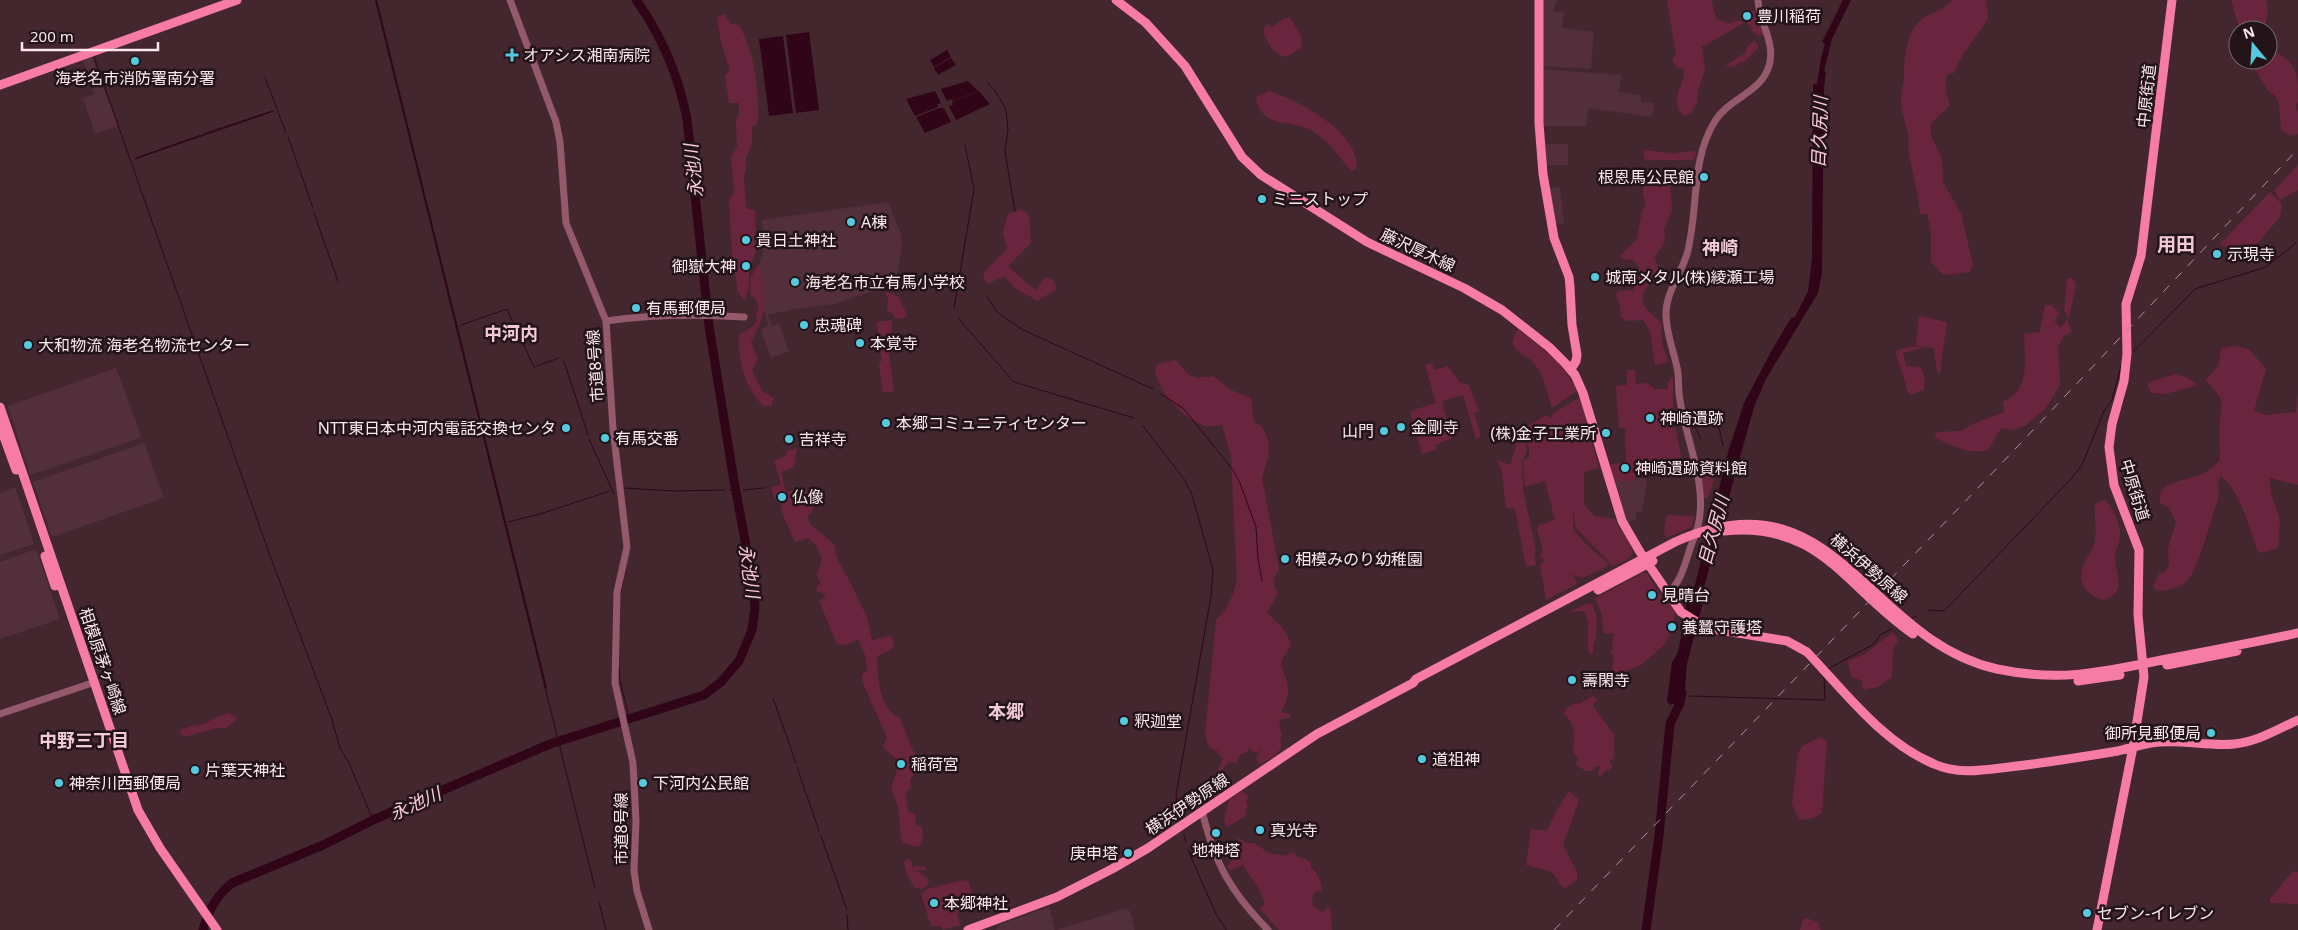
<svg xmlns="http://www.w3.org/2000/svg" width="2298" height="930" font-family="'Noto Sans','Noto Sans JP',sans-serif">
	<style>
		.built { fill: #522f3a }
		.green { fill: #6a253e }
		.water { fill: #300517 }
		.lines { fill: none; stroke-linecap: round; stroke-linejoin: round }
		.stream { stroke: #300517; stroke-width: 1 }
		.river { stroke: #300517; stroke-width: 9 }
		.minor { stroke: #94596b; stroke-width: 7 }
		.major { stroke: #f67ca5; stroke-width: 9 }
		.rail { stroke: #a99197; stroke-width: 1; stroke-dasharray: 9 9; stroke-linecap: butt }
		.poi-dot { fill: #54cade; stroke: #221418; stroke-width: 2 }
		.labels { text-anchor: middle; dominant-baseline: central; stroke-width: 5; stroke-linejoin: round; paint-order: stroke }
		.poi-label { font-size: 16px; fill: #fce8ed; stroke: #221418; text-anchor: start }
		.street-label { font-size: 16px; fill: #fce8ed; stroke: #221418 }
		.water-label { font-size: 18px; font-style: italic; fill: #fcc9d7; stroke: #221418 }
		.neighbourhood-label { font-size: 18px; font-weight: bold; fill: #f1cad5; stroke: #221418 }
		.quarter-label { font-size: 19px; font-weight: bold; fill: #f1cad5; stroke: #221418 }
	</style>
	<rect width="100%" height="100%" fill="#44262f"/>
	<path class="built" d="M1542 0H1557L1553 12 1564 11 1562 28 1594 32 1591 69 1542 66Z
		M92 57 118 126 95 134 83 98 95 94 83 60Z
		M1541 69 1621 75 1619 92 1641 95V102L1654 103 1652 117 1588 108 1586 126H1542L1541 90 1544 88Z
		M1543 144H1568V165H1545Z
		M1560 187 1564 223 1554 224 1548 188Z
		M888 202 901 234 902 245 896 283 835 304 793 309 768 315 772 326 779 324 789 351 771 358 761 330 768 325 762 303 758 269 764 245 762 220Z
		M116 368 141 435 140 438 30 475 8 406Z
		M144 443 164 498 52 537 33 482Z
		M1636 477 1647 480 1642 512H1636V520L1626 523 1612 482 1635 481Z
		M15 487 34 544 0 555V493Z
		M36 549 60 619 0 639V562Z
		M1049 907 1055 930H996L1000 924Z
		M1124 909 1130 911 1135 930H1056Z"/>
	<path class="green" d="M1667 0H1711L1717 20 1729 23 1740 20 1744 23 1702 47 1705 70 1698 90 1697 103 1691 114 1684 116C1667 98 1685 89 1684 69L1677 68 1672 60 1676 55Z
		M1952 0H1986L1988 19 1962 56 1954 73 1946 75V91L1950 105 1931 123V136L1942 159 1943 182 1961 213 1973 265 1970 272 1943 275 1931 262V230L1927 214H1920C1918 193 1913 174 1909 154 1908 147 1909 141 1908 134 1906 122 1900 110 1901 97 1901 90 1904 85 1904 78 1904 61 1905 40 1915 26 1924 13 1942 13 1952 0Z
		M2231 0H2266L2268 9 2265 30H2240Z
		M1754 11 1764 35 1758 36 1755 34 1742 15Z
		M725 14 730 24 739 25C755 53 759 91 758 123L752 127V144L746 158V170L744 176 746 208 755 211 756 251 749 270V285L745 301 738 292 732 257 729 200 734 192 731 157 737 147 736 121 739 115V103H729L725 75 730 70C724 53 719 36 717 17Z
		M1284 18H1290L1302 37 1301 48 1286 57C1272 53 1269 45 1263 32L1266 24 1272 27Z
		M1755 41 1759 47 1744 62H1740L1735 67 1725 66 1745 53 1748 45Z
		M2268 45 2269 49C2298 62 2298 72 2298 103L2295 105 2298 112V134L2289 135 2281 130 2279 103 2275 96 2267 90 2250 60H2268Z
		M1269 91C1299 101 1358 131 1357 168L1352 172C1340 159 1332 144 1317 134 1294 116 1262 133 1256 97Z
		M1646 150 1672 154 1690 151 1697 152 1693 160H1647L1644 158V151Z
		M2298 165V190L2280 200 2274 190Z
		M1669 168 1671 175 1670 179 1672 210 1664 229 1665 241 1655 257C1655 260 1658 265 1658 269 1658 275 1637 293 1644 305 1648 312 1656 317 1661 323L1662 342 1668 362 1655 365 1650 331 1643 320 1628 321 1621 318 1620 305 1616 295 1619 291 1633 290 1637 281 1639 266 1632 260 1622 259 1620 256 1637 239 1642 211 1646 204 1643 195V176Z
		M2270 192 2282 204 2280 217 2257 244 2235 252 2220 244Z
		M1022 209 1029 216 1031 243 1008 266 1036 291 1045 277 1053 280 1057 289 1037 301C1022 290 1016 293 1005 276L987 284 983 277 985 271 1007 249 1003 232 1008 214Z
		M758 264C763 272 762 278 763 287 767 314 762 318 751 342L758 359 752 370 762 391 774 398 771 406H763C746 388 737 360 739 335L751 328 757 321 756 314 759 307 755 298 750 295 751 277Z
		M2067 278H2072L2076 284 2068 322 2072 332 2064 336 2058 347 2060 385 2046 408 2026 425 2013 430 2001 428 1988 450C1969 455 1953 446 1936 438L1935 433 1937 432 1962 431 1973 424 2004 412 2003 402C2031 390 2025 359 2024 334L2040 332 2045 305H2052L2060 314 2054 320 2061 328 2068 318 2064 310Z
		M888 292 899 297 907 315 904 318 895 319 892 313 887 311 888 298 885 293Z
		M1919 316 1947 322 1940 374 1937 373 1934 348 1916 346Z
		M892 320 891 336 879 337 876 322Z
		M1518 329C1541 346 1566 364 1577 391L1552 408C1547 393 1544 376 1534 363 1528 355 1517 356 1512 342Z
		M888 345 894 392H883L879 365 881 361 880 346Z
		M1911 346 1923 348 1903 353 1906 366 1921 367 1925 379 1924 390 1912 395 1908 392 1895 351Z
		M2232 346 2249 349 2266 369 2254 411 2266 415 2296 412 2298 391V485L2270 478 2271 494 2280 520 2278 548 2258 553C2250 530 2240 490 2221 476L2218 482 2219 496C2211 519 2202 557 2190 577 2183 588 2167 592 2155 590L2153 586 2159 574 2166 571 2169 564 2168 549 2176 522 2169 508 2160 503C2157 482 2180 482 2194 477 2205 474 2212 468 2220 460L2219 428 2222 406 2220 397 2206 380 2219 365 2221 349Z
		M1175 360 1190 376 1198 378 1213 376 1231 390 1251 398 1254 422 1262 426 1268 439 1269 453 1262 478 1279 569C1274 577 1271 584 1278 593L1267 613C1278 623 1288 631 1291 646 1273 669 1286 667 1288 688 1289 696 1285 705 1281 712L1290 714V718L1278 719 1281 722 1279 727 1282 734 1280 740C1286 751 1269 761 1259 764L1256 757 1262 750 1256 753 1248 748 1247 752 1240 755 1237 763 1228 762 1227 765 1216 775 1223 758 1217 754 1218 750 1215 751 1209 747 1205 735 1216 620C1228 609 1233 596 1237 580L1231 456 1222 425C1217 425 1211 427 1206 426 1184 420 1157 391 1155 369L1158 364Z
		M1432 363 1434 370 1448 366 1459 382 1469 385 1479 411 1474 413 1481 437 1476 439 1463 395 1442 401 1452 438 1435 445 1436 450 1422 454 1410 411 1436 403 1425 365Z
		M1627 370H1635L1636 384 1648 383 1654 389H1668V382L1673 376V410L1679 427 1674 423 1672 425 1676 430 1681 456 1676 464 1670 460 1665 465 1643 461 1640 462 1635 481 1612 482 1607 465 1626 462 1625 428H1619L1616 386 1627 385Z
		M2175 374 2188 378 2197 385 2166 394 2151 393 2147 383Z
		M1580 397 1599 468 1584 472V505L1595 516 1614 519 1629 541 1633 553 1627 560 1613 566 1576 528 1573 509V529L1587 545 1610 565 1583 578 1569 574 1575 577 1577 584 1546 600 1540 565 1545 560 1540 557 1543 550 1537 529 1539 525 1555 520 1545 481 1525 487 1523 460 1529 458V449L1522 429 1547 415 1551 419 1553 413Z
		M1520 430 1526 443 1527 452 1522 460 1523 489 1536 550 1534 557 1536 565 1526 567 1515 509 1506 508 1502 472 1497 460 1510 465 1516 447 1514 433Z
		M797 448 794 467 781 472 786 492 793 490 809 492 812 501 816 502 811 513 807 516 810 524 834 544 838 560 852 586 867 617 872 640 891 636C900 648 887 652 877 656 878 678 878 708 900 718L913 751 920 756V765L910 780 911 788 906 792 908 812 915 814 916 824 922 827 923 838 919 847 903 843 901 839 898 807 891 787 900 763C896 755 888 755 883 746L887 738 863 683 862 675 867 671C867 659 864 650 858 640L844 645 837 644 819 601 826 598 821 591 818 593 816 590 820 583 817 575 822 559 816 545 808 538 795 542 781 511V506L788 501 786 498H774L771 487 781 484 774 460 787 456 786 451Z
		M1698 462 1718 465 1710 493 1707 498H1704Z
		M2105 500C2113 508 2121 525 2120 536 2120 543 2116 549 2115 555 2114 574 2129 589 2105 600 2090 597 2078 586 2082 569 2085 558 2094 552 2095 540 2097 529 2094 517 2095 505L2100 501Z
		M1667 515 1694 516 1692 527 1666 538 1664 531Z
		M1642 573H1647L1659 593 1675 610V617L1670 634 1663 646 1641 665 1611 677 1614 655 1611 654 1614 634 1603 633C1603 622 1602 607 1594 599Z
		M1586 604H1592L1597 618 1596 640 1593 643V653L1590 654 1588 650V622L1584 611 1568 612Z
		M1893 632 1898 640 1893 651 1892 677 1878 687 1863 690 1862 681 1851 676 1848 661 1865 654Z
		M1593 696 1597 701 1593 704 1594 707 1615 736C1612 743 1616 751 1613 759L1609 761 1613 766 1609 770H1606L1600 777 1598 773 1600 766H1596L1592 771H1586L1576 765 1578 757 1573 752C1575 736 1576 726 1564 713L1566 709 1575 703 1579 704Z
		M229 713 237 719 226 728H217L184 737 180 733V730C188 726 195 726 203 724 213 720 219 715 229 713Z
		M1821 737 1827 741 1822 813 1814 818 1799 820 1792 804 1798 753 1802 746Z
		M1242 791 1249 797 1246 802 1248 807 1245 810 1246 816 1227 827 1224 820 1229 800Z
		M1569 791 1579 800 1563 845 1577 872V880L1564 889 1552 872 1526 865 1531 829 1547 831 1555 813Z
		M1237 839H1241L1245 843H1254L1269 853 1287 856 1290 853 1294 852 1298 858H1304L1311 863V868C1318 872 1322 883 1322 891H1317L1312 896 1313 906 1322 912 1330 906 1332 930H1279L1259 908 1265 904 1260 891 1243 865 1231 870 1227 868 1229 863 1237 855 1233 846Z
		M909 859 912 862V869L914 866 926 867V870H916L928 878V885L923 889 915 888 907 875 904 862Z
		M2293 871 2298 872V904L2270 903V899Z
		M964 880 968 881C976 897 970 905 957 912L960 925 943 930 942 926H931L921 894 927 889Z
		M1806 918 1818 922 1821 930H1800L1803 920Z"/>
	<path class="water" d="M375 0H377L547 688 545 689Z
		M1843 0H1851L1832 39 1824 71 1826 72 1824 87 1822 273 1818 293 1766 379 1754 407 1702 594 1704 598 1687 664 1684 700 1670 705 1667 701 1672 662C1686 648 1678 608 1694 589L1729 449 1744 403 1773 348 1791 318 1795 317 1808 291 1812 259 1813 84H1817L1821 58 1825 44 1822 42Z
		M809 32 819 110 796 113 786 35Z
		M783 36 793 113 769 116 759 39Z
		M947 50 951 57 934 67 930 60Z
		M951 58 956 65 938 75 934 68Z
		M968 81 978 91 953 101 951 99 947 101 941 89Z
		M935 91 941 103 937 104 938 107 915 116 906 99Z
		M979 91 990 104 956 120 949 106 953 105 952 102Z
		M939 108H944L951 122 925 133 916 117Z"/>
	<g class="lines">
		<path class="stream" d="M94 57 269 553 331 717 340 748 350 765 373 820
			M265 77 286 133
			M987 82 996 92 1006 110 1008 130 1005 151 1015 211
			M203 134 272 111
			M288 137 313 208
			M136 158 201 135
			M135 159 274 111
			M314 213 338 281
			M987 297 998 313 1023 330 1153 389
			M954 308 974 189 965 145
			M958 318 1014 382 1134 418
			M461 325 507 309 534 367 559 358
			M2133 352 2195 289 2266 267 2296 243
			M564 361 588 435
			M1161 394 1184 409 1233 470 1240 483 1256 527 1258 559 1262 581
			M1689 414 1701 439
			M1718 424 1723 446
			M1143 426 1184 479 1192 495 1213 570 1211 596 1176 795 1178 812
			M589 439 614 494
			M624 488 674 491 725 490
			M729 490 739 489
			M743 490 764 488
			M508 522 540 514 610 491
			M620 595 623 581
			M1928 610 1944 611 2072 478 2082 465 2104 411 2112 400 2121 366
			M1912 618 1917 616
			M619 669C620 687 626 701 629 719
			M1828 669 1874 644 1880 635 1892 629
			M545 687 595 888
			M1689 696 1825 700 1824 676
			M773 698 796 763
			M797 767 819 831
			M1184 835 1186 842
			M821 836 847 910
			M1188 850 1216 914 1226 930
			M599 902 606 930
			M847 915 848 930"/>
		<path class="river" d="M203 930C209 910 215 897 232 883L323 845 373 820 550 744 704 695 721 682 739 661 752 630 755 608 753 583 734 481 709 326 687 119C679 77 661 34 636 0
			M1646 930 1659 836 1670 724 1680 703 1682 692"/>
		<path class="minor" d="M510 0 556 122 560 142 566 223 606 321 613 429 627 547 617 592 615 683 633 763 636 821 634 871 637 891 649 930
			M606 321C653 314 697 314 744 317
			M1667 594C1680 583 1683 570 1688 555 1691 545 1695 536 1698 526 1708 485 1686 440 1680 400 1678 391 1679 382 1678 373 1675 353 1666 335 1666 314 1666 292 1681 274 1687 254 1699 210 1690 161 1715 121 1729 98 1761 93 1769 66 1776 42 1759 23 1758 0
			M0 714 89 684
			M1202 811C1215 864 1230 891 1268 930"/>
		<path class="major" d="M1116 0 1146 23 1185 66 1242 157 1261 175 1367 242 1464 288 1502 310 1549 347 1565 363 1575 375 1583 393 1622 521 1640 552 1681 612 1707 628 1787 641 1807 652C1845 692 1882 742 1934 764 1958 775 1984 770 2009 767 2045 763 2082 757 2118 751 2129 748 2140 745 2151 743 2179 738 2207 747 2234 744 2257 742 2278 729 2298 720
			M1539 0V123L1543 174 1554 238 1569 277 1570 287 1572 325 1577 355 1576 361 1571 369
			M0 85 237 0
			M0 407 138 810 160 848 217 930
			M0 426 16 470
			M1724 531C1820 521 1845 587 1913 634
			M45 556 55 586
			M1598 590 1653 561
			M2167 665 2237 651
			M2078 681 2120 675
			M968 930 1057 897 1112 869 1148 848 1317 734 1413 683 1416 679 1675 542C1835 469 1866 640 1997 669 2063 683 2107 671 2172 658 2214 650 2256 642 2298 633
			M2097 930 2133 747 2144 677 2138 615 2139 550 2114 485 2109 447 2112 424 2124 381 2127 354 2126 304 2141 256 2172 0"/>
		<path class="rail" d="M1554 930 2000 465 2298 149"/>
	</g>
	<g class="poi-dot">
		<circle cx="1747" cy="16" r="5"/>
		<path d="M509.5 47.5h5v5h5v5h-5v5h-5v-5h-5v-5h5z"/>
		<circle cx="135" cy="61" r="5"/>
		<circle cx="1704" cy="177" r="5"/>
		<circle cx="1262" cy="199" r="5"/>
		<circle cx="851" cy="222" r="5"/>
		<circle cx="746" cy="240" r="5"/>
		<circle cx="2217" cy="254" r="5"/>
		<circle cx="746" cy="266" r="5"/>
		<circle cx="1595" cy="277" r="5"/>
		<circle cx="795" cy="282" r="5"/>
		<circle cx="636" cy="308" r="5"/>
		<circle cx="804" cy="325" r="5"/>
		<circle cx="860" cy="343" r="5"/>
		<circle cx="28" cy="345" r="5"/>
		<circle cx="1650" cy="418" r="5"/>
		<circle cx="886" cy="423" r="5"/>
		<circle cx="1401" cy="427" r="5"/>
		<circle cx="566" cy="428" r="5"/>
		<circle cx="1384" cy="431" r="5"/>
		<circle cx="1606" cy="433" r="5"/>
		<circle cx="605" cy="438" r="5"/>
		<circle cx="789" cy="439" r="5"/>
		<circle cx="1625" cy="468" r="5"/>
		<circle cx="782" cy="497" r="5"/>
		<circle cx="1285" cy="559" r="5"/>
		<circle cx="1652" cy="595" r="5"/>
		<circle cx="1672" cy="627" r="5"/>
		<circle cx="1572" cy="680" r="5"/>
		<circle cx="1124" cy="721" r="5"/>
		<circle cx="2211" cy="733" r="5"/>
		<circle cx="1422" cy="759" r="5"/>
		<circle cx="901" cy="764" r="5"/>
		<circle cx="195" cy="770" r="5"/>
		<circle cx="59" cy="783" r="5"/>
		<circle cx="643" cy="783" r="5"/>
		<circle cx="1260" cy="830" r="5"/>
		<circle cx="1216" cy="833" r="5"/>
		<circle cx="1128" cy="853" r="5"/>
		<circle cx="934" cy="903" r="5"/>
		<circle cx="2087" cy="913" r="5"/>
	</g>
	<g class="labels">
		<g class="poi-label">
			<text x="1757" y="16">豊川稲荷</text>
			<text x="523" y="55">オアシス湘南病院</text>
			<text x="135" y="78" text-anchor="middle">海老名市消防署南分署</text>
			<text x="1694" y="177" text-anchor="end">根恩馬公民館</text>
			<text x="1272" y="199">ミニストップ</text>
			<text x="861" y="222">A棟</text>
			<text x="756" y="240">貴日土神社</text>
			<text x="2227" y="254">示現寺</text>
			<text x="736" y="266" text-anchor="end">御嶽大神</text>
			<text x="1605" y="277">城南メタル(株)綾瀬工場</text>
			<text x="805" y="282">海老名市立有馬小学校</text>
			<text x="646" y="308">有馬郵便局</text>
			<text x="814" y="325">忠魂碑</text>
			<text x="870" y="343">本覚寺</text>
			<text x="38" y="345">大和物流 海老名物流センター</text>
			<text x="1660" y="418">神崎遺跡</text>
			<text x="896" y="423">本郷コミュニティセンター</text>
			<text x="1411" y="427">金剛寺</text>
			<text x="556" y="428" text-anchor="end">NTT東日本中河内電話交換センタ</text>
			<text x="1374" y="431" text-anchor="end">山門</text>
			<text x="1596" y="433" text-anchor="end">(株)金子工業所</text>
			<text x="615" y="438">有馬交番</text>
			<text x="799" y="439">吉祥寺</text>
			<text x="1635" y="468">神崎遺跡資料館</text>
			<text x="792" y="497">仏像</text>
			<text x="1295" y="559">相模みのり幼稚園</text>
			<text x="1662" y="595">見晴台</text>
			<text x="1682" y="627">養蠶守護塔</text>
			<text x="1582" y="680">壽閑寺</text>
			<text x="1134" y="721">釈迦堂</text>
			<text x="2201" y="733" text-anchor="end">御所見郵便局</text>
			<text x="1432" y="759">道祖神</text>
			<text x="911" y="764">稲荷宮</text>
			<text x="205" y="770">片葉天神社</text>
			<text x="69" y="783">神奈川西郵便局</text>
			<text x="653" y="783">下河内公民館</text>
			<text x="1270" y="830">真光寺</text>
			<text x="1216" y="850" text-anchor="middle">地神塔</text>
			<text x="1118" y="853" text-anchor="end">庚申塔</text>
			<text x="944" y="903">本郷神社</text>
			<text x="2097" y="913">セブン-イレブン</text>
		</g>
		<g class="street-label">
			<text transform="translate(2146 96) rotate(-84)">中原街道</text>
			<text transform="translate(1418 250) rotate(25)">藤沢厚木線</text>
			<text transform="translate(595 366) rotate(-94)">市道8号線</text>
			<text transform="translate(2135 490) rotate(73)">中原街道</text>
			<text transform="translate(1869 568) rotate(41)">横浜伊勢原線</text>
			<text transform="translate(103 661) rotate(71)">相模原茅ヶ崎線</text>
			<text transform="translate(1187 804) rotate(-34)">横浜伊勢原線</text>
			<text transform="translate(621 829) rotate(-90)">市道8号線</text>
		</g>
		<g class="water-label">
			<text transform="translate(1819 132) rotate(-88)">目久尻川</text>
			<text transform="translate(693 171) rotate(-96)">永池川</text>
			<text transform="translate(1713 530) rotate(-75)">目久尻川</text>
			<text transform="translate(750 571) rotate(82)">永池川</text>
			<text transform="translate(415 803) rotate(-24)">永池川</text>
		</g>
		<g class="neighbourhood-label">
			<text x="1720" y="247">神崎</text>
			<text x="511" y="333">中河内</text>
			<text x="1006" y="711">本郷</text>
			<text x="84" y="740">中野三丁目</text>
		</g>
		<g class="quarter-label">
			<text x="2176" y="244">用田</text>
		</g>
	</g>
	<g transform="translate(2253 45) rotate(342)"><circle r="24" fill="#221418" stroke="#79696d"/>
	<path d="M0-4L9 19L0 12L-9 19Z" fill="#54cade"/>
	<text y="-8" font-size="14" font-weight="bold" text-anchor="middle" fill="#fce8ed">N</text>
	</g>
	<path d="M22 42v8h136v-8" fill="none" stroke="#fce8ed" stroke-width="2.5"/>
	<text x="30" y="42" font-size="15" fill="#fce8ed" stroke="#221418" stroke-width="4" paint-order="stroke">200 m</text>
</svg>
